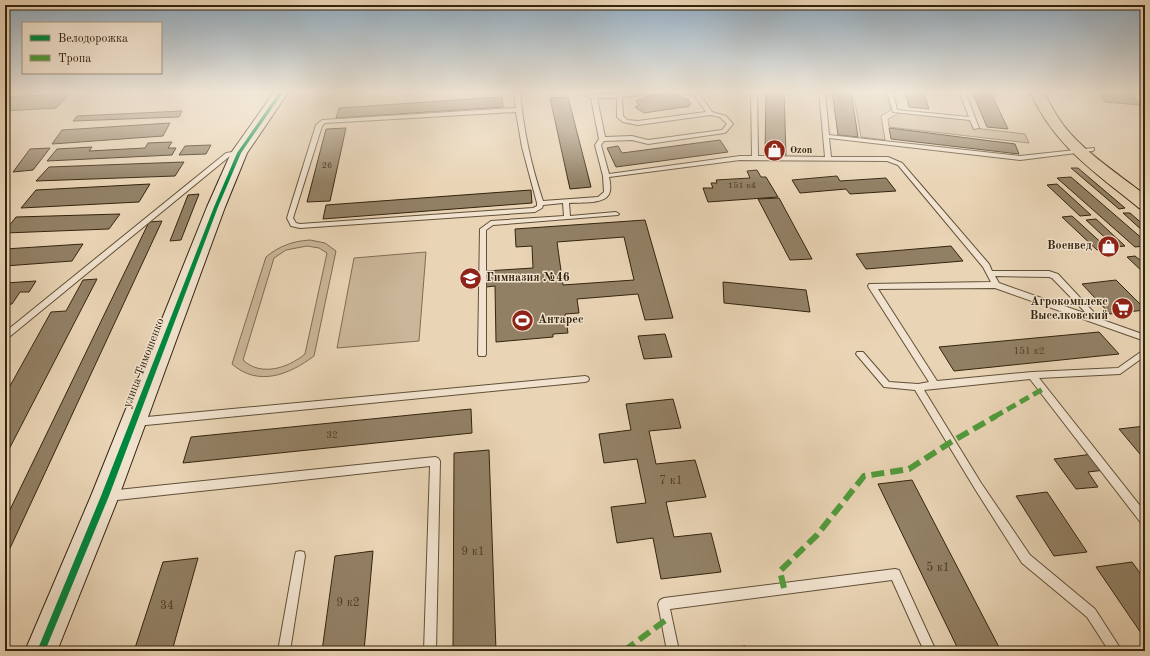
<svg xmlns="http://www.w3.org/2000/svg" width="1150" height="656" font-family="'Old Standard TT',serif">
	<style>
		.green { fill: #cab699; stroke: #7f6d54; fill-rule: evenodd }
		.building { fill: #928065; stroke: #34240e; fill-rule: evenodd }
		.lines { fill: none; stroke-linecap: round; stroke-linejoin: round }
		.lane-casing { stroke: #615038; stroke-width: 2 }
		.secondary-casing { stroke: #34240e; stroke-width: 2 }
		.primary-casing { stroke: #34240e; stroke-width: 2 }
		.lane { fill: #f1e3cf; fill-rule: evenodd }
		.secondary { fill: #f1e3cf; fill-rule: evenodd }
		.primary { fill: #e9d4b5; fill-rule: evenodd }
		.quiet-far1 { stroke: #519b3c; stroke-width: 5; stroke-dasharray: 10 5; stroke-linecap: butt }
		.quiet { stroke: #519b3c; stroke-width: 6; stroke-dasharray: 13 6; stroke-linecap: butt }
		.cycleway-casing { stroke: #f1e3cf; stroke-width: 2 }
		.cycleway { fill: #00873e; fill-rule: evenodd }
		.labels { text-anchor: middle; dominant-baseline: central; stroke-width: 3; stroke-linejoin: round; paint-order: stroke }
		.far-number-label { font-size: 9px; fill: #4c3b24 }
		.far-poi-label { font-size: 10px; font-weight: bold; fill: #34240e; stroke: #f1e3cf; text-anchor: start }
		.number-label { font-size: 10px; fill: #4c3b24 }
		.poi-label { font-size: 12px; font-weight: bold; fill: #34240e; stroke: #f1e3cf; text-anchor: end }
		.street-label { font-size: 12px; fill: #34240e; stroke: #f1e3cf }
		.near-number-label { font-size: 12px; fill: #4c3b24 }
	</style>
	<rect width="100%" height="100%" fill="#e9d4b5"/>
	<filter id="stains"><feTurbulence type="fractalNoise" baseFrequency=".005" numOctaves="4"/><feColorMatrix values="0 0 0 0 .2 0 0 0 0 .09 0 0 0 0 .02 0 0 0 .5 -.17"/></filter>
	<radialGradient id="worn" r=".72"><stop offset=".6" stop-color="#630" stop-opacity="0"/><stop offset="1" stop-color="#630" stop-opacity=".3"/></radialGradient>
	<path class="green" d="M853 91H886L891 110 881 116 885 140 861 137Z
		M899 113 970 120 974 128 1025 134 1029 143 889 127 888 119Z
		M310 240 325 243 336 251 314 356C289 375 258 387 232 364L266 257C279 246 293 241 310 240ZM307 246 319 248 327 253 305 354C288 368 261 377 243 360L274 258 286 250Z
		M426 252 419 341 337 348 354 258Z"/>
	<path class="building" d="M766 91H784L786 155 765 153Z
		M832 91H851L858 137 838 135Z
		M905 91H923L929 109 909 107Z
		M972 91H990L1008 129 987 127Z
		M1099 91H1130L1140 105 1105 102Z
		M69 94 56 108 5 111V97Z
		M667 94 679 95 684 99H688L691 104 689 105V107H684L644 113 636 108 635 107 639 105 636 101 637 100 643 99 644 97Z
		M502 97 503 107 336 118 339 108Z
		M568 97 591 187 570 189 550 98Z
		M182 111 179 117 73 121 77 116Z
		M170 123 163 136 52 144 62 130Z
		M346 128 330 201 307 202 326 129Z
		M889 128 1015 144 1019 154 891 139Z
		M720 140 728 152 616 167 607 148 618 146 622 153Z
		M172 142 168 148H176L172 155 47 161 57 149 92 147 89 151 145 148 148 143Z
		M211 145 206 154 179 155 185 146Z
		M50 148 33 170 13 172 30 149Z
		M184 162 175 176 36 181 49 167Z
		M1071 168H1078L1125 208 1119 209Z
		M757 170 761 177H766L778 197 708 202 703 188H713L711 183H717L716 180 750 178 747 171Z
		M837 176 840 181 886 178 896 191 850 194 846 189 800 193 792 180Z
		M1071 177 1145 241V246L1135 247 1057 178Z
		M150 184 139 202 21 208 36 190Z
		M1057 184 1091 215 1080 216 1047 185Z
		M531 190 532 203 323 219 326 205Z
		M199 194 181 240 170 241 188 195Z
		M779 198 812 259 790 260 758 199Z
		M1123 213H1130L1145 226V233Z
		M120 214 109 229 5 233V231L16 217Z
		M1072 216 1107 248 1097 250 1062 217Z
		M1096 219 1125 246 1115 247 1086 220Z
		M645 220 673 318 645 320 638 294 577 299 579 313 565 314 568 333 553 334V337L496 342 495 286 486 287V271L533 268 532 246 516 247 515 229ZM624 237 634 280 563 285 557 242Z
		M162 221 5 559V520L149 222Z
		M83 244 72 261 5 266V249Z
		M951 246 963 261 866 269 856 254Z
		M1135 256 1145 264V274L1127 257Z
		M97 279 5 457V395L51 312 66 311 83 280Z
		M1116 280 1145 309V310L1110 314 1082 284Z
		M36 281 29 292H20L12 304 5 305V283Z
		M723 282 806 290 810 312 724 303Z
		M1099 332 1119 354 954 371 939 347Z
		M665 334 672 357 644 359 638 336Z
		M673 399 681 428 649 431 656 464 695 460 706 497 666 502 674 537 711 533 721 572 661 579 653 538 617 543 611 507 646 503 637 459 604 463 599 434 631 430 626 404Z
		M471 409 472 433 183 463 191 437Z
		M1145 426V460L1119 429Z
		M489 450 496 651H453L454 453Z
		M1093 454 1105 470 1088 472 1098 487 1076 489 1054 459Z
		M912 480 1001 651H959L878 484Z
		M1047 492 1087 552 1054 556 1016 496Z
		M373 551 364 651H322L335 556Z
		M198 558 172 651H134L163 562Z
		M1132 562 1145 580V639L1096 567Z
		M745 646 746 651H712Z"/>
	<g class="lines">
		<defs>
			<path id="lane" d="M514 91H520C523 129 531 165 543 201L598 197 604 192 603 176 595 145 599 139 591 98 574 91H583L595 95 617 94V91H623V94L648 91H667L664 93 622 97 623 116 627 120 638 121 706 112 696 97 686 91H693L700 95 712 112 726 116 733 124 726 132 724 133 648 144 632 140 604 141 601 145 609 174 740 156H752L751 91H757L758 156 825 157 819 91H825L829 135 1020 156 1094 148V150L1092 151 1020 160 829 138 831 157H888L902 163 989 264 992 271H1049L1058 274 1100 319 1145 335V341L995 288 878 289 937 381 1032 372 1118 368 1145 349V356L1120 374 1039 378 1145 512V525L1141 523 1030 379 924 390 981 483 1030 555 1095 609 1122 651H1109L1087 617 1022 563 975 489 915 390 884 387 856 354 857 352H863L889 382 918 384 929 382 869 288 868 286 869 284 991 282 983 267 898 165 887 161 740 160 609 177C610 182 611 186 610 191 608 205 581 202 569 203L570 216 616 212 619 214 618 215 493 225 486 230V354L485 356H479L478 354 480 229 491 221 564 216 563 203 543 205 542 208 535 212 300 228 291 226 287 218 316 125 322 120 516 108ZM597 98H617V117L623 122 638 125 710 115 720 117 727 124 722 130 648 140 632 136 605 137ZM516 112 522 147 537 203V206L533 208 300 224 296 223 293 218 322 126 325 123ZM995 276 1049 277 1052 278 1087 314 999 283Z
				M887 91H893L897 110 969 117 959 91H965L979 128 974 129 970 120 893 112Z
				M239 151 242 153 241 154 230 156 8 338 5 339V332L226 153Z
				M585 376 588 377 589 379 588 381 585 382 136 426 133 425 131 422 133 419 136 418Z
				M435 457 438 458 440 461 436 651H424L430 466 108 501 104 499 103 496 104 493 108 491Z
				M300 551 304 552 305 556 290 651H278L295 556 296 552Z
				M895 569 899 570 936 651H924L892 580 670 609 679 651H667L658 604 660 600 664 598Z"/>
			<path id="secondary" d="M275 91H289L247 153 225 207 119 496 57 651H25L91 496 207 207 231 153Z"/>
			<path id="primary" d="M1030 91H1044C1048 100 1052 108 1057 116 1078 149 1115 171 1145 195V210L1139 208C1095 172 1053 145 1030 91Z"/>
		</defs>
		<use href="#lane" class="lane-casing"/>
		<use href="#secondary" class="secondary-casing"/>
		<use href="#primary" class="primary-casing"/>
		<use href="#lane" class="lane"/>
		<use href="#secondary" class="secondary"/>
		<use href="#primary" class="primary"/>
		<path class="quiet-far1" d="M994 417 1043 389"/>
		<path class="quiet" d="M784 588 780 571 817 535 864 476 909 469 951 442 996 416
			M624 651 667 619"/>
		<defs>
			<path id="cycleway" d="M280 91H284L241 153 218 207 109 496 45 651H37L101 496 214 207 237 153Z"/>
		</defs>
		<use href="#cycleway" class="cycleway-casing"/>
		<use href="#cycleway" class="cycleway"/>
	</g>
	<linearGradient id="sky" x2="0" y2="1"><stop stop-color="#8fa9bd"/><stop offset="0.5" stop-color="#f5ecde"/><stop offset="1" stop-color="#f5ecde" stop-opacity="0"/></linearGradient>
	<rect width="1150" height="183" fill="url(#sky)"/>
	<defs>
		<symbol id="shop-disc" viewBox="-11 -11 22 22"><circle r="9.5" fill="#8f2418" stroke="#f1e3cf"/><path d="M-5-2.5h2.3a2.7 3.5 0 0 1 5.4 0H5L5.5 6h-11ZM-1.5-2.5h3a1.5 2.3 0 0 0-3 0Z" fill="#fff"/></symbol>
		<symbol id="school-disc" viewBox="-11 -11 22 22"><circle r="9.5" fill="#8f2418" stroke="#f1e3cf"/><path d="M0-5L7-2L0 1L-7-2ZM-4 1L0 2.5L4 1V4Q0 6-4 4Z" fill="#fff"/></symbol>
		<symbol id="supermarket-disc" viewBox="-11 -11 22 22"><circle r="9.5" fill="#8f2418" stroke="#f1e3cf"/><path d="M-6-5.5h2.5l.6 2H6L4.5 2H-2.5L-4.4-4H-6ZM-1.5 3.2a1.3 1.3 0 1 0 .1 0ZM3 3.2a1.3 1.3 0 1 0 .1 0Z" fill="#fff"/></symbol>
		<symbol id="stadium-disc" viewBox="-11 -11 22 22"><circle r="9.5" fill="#8f2418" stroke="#f1e3cf"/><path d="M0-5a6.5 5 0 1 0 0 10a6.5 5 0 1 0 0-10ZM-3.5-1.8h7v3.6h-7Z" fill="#fff"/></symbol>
	</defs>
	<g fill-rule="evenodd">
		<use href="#shop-disc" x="762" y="138" width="25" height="25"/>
		<use href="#shop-disc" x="1096" y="234" width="25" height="25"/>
		<use href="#school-disc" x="458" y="266" width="25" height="25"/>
		<use href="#supermarket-disc" x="1110" y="296" width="25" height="25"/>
		<use href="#stadium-disc" x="510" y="308" width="25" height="25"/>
	</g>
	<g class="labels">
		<g class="far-number-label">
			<text x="327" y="165">26</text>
			<text x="742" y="185">151 к4</text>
		</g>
		<g class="far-poi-label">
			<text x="790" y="150">Ozon</text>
		</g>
		<g class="number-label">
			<text x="1029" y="351">151 к2</text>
			<text x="332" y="435">32</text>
		</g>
		<g class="poi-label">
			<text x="1092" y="246">Военвед</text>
			<text x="486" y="278" text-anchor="start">Гимназия №46</text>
			<text x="1108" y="302">Агрокомплекс<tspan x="1108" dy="14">Выселковский</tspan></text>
			<text x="538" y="320" text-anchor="start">Антарес</text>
		</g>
		<g class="street-label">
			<text transform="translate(144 363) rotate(-69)">улица Тимошенко</text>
		</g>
		<g class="near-number-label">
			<text x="671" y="481">7 к1</text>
			<text x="473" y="552">9 к1</text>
			<text x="938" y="568">5 к1</text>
			<text x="348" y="603">9 к2</text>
			<text x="167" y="606">34</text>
		</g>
	</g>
	<rect width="1150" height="656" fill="none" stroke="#e9d4b5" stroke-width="20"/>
	<rect x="6" y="6" width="1138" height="644" fill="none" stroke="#34240e" stroke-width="2"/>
	<rect x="10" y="10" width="1130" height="636" fill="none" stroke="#34240e"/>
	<rect x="22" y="22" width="140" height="52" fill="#f1e3cf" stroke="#a59782"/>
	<rect x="30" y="35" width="20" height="6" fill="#00873e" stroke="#a59782"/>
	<text x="58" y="42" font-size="12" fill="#34240e">Велодорожка</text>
	<rect x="30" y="55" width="20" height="6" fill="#519b3c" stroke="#a59782"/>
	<text x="58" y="62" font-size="12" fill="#34240e">Тропа</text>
	<rect width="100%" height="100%" filter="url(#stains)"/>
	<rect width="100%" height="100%" fill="url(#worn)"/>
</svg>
